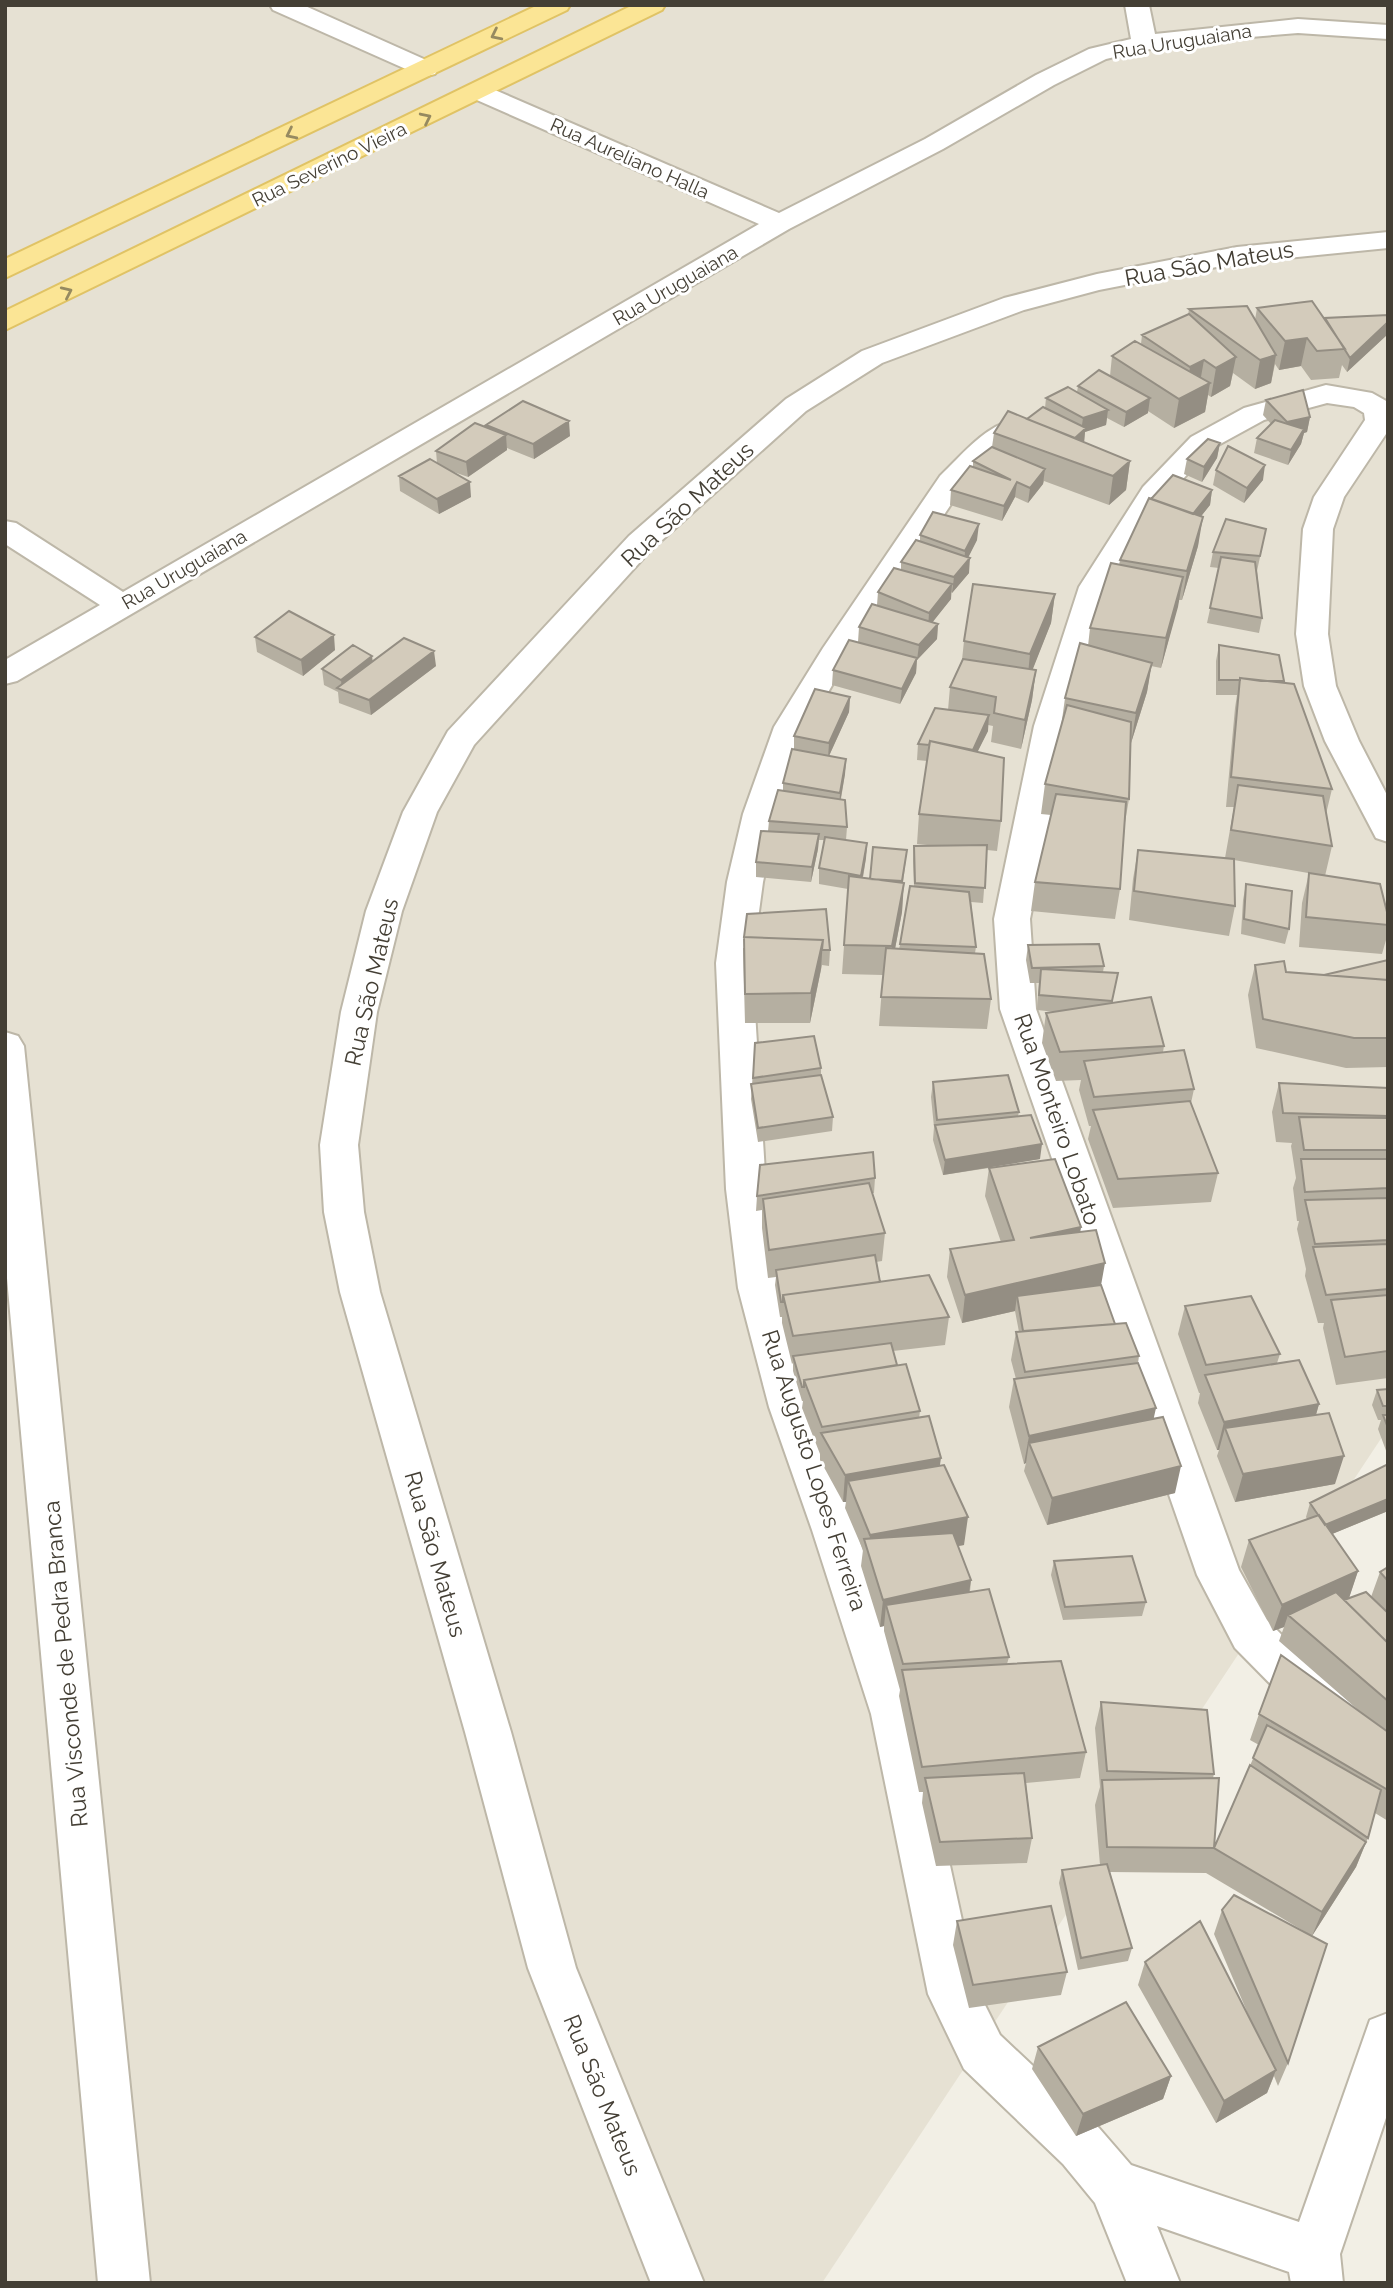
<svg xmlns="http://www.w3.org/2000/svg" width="1393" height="2288" font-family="Raleway,sans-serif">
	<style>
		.residential { fill: #e6e1d3 }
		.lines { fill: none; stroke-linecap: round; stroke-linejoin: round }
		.minor-casing { stroke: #bdb7a8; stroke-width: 4 }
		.major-casing { stroke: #e0c365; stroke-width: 4 }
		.minor { fill: #fff; fill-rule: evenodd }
		.major { fill: #fbe595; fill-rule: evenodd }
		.wall { fill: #b5afa1 }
		.shaded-wall { fill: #948e83 }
		.building { fill: #d3cbbb; stroke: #948e83; stroke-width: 2 }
		.oneway { stroke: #968a60 }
		.labels { text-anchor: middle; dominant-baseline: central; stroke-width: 6; stroke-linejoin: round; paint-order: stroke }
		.far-street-label { font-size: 19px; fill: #443f35; stroke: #fff }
		.street-label { font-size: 23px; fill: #443f35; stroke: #fff }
	</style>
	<rect width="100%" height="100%" fill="#f2efe5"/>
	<path class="residential" d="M5 5H1388V1428L822 2283H5Z"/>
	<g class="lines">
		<defs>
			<path id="minor" d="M270 5H303L435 64 438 69 435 74 426 76 417 74 273 10Z
				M1125 5H1149L1155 34 1298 19 1388 25V39L1298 33 1215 40 1144 50 1106 59 1054 85 943 149 789 229 17 681 5 684V660L100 605 5 544V521L16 523 123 592 759 224 470 97 466 92 470 87 479 84 488 87 779 213 925 139 1036 75 1089 49 1131 39Z
				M1388 232V248L1237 263 1099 290 1024 310 882 363 806 411 651 550 474 745 437 812 402 911 377 1012 358 1145 364 1212 380 1292 511 1732 576 1968 704 2283H651L528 1968 465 1732 340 1292 324 1212 320 1145 341 1012 366 911 403 812 448 731 629 536 786 399 862 351 1004 298 1097 274 1237 247Z
				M1326 385 1372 393 1388 402V431L1344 497 1333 529 1328 634 1336 686 1359 741 1388 797V842L1376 838 1325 741 1304 686 1296 634 1303 529 1314 497 1365 420 1364 413 1354 407 1327 403 1264 420 1211 449 1166 497 1111 587 1068 726 1030 919 1036 1009 1239 1570 1267 1620 1337 1691 1388 1728V1776L1372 1770 1305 1719 1235 1648 1197 1575 1000 1009 994 919 1034 726 1079 587 1143 487 1191 437 1244 408Z
				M1010 421 1020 424 1025 430 962 488 849 656 808 727 777 814 763 882 752 963 766 1189 778 1288 811 1407 856 1530 917 1714 977 1989 1000 2035 1099 2128 1131 2165 1299 2222 1370 2020 1388 2013V2112L1340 2254 1343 2283H1291L1289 2272 1157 2226 1180 2283H1127L1095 2203 1063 2164 964 2069 928 1994 871 1714 812 1530 769 1407 738 1288 726 1189 716 963 727 882 743 814 774 727 823 648 940 476C960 457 983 428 1010 421Z
				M5 1032 18 1036 24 1046 150 2283H98L5 1256Z"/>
			<path id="major" d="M538 5H570L567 10 5 278V259Z
				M633 5H665L662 10 5 330V311Z"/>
		</defs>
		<use href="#minor" class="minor-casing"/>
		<use href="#major" class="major-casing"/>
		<use href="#minor" class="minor"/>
		<use href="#major" class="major"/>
	</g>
	<path class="wall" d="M1257 308 1324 319 1388 315V334L1347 372 1342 365 1339 378 1311 380 1301 366 1279 370 1275 364 1271 383 1255 389 1233 373 1230 386 1211 397 1208 395 1205 412 1174 428 1148 411V413L1124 427 1107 418 1106 425 1085 432 1084 442 1130 461 1126 490 1109 505 1044 481 1043 484 1028 503 1015 497 1002 521 950 505 951 490 973 467V461L992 447 994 433 1027 419 1045 408 1046 398 1077 392 1078 386 1110 376 1112 356 1141 344 1142 335 1188 315 1189 309 1255 320Z
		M1266 400 1310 417 1307 432 1304 433 1301 444 1288 465 1254 453 1257 438 1271 424 1263 415Z
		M486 425 570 436 534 459 507 448V450L468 477 451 471 471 497 439 514 400 491 399 476 437 463 436 451 486 427Z
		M1220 443 1217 458 1202 482 1184 474 1187 459Z
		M1216 470 1263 480 1244 503 1213 485Z
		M1212 490 1210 505 1201 516 1198 546 1182 600H1179L1161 668 1151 666 1147 692 1131 743 1129 799 1124 828 1120 889 1115 919 1031 911 1035 882 1051 815 1041 814 1045 784 1061 727 1065 698 1088 646 1090 628 1119 565 1120 560 1151 499Z
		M1266 529 1257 571 1262 618 1259 633 1207 623 1219 568 1210 567 1213 552Z
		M920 535 977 540 968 557 969 573 952 593 951 592V599L932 622 938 624 937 639 917 660 916 673 900 704 832 685 833 670 858 642 859 627 877 605 878 592 901 570V562L920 541Z
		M1055 594 1051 623 1032 670H1036L1032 700 1021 749 991 742 993 726 988 725V731L977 752 1001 821 997 851 987 850 983 903 971 902 976 947 975 953 991 999 987 1029 879 1026 883 975 842 974 848 889 819 884V868L824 840H819L818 849 811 882 756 877V862L768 831 769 821 783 791V783L794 750V736L850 697 849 712 829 756 846 759 845 774 841 799 847 827 846 840 867 843 866 858 863 878 870 879 907 850 903 883 902 912 895 949H899L914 886 913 861 914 846H937L917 844 919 814 927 761 917 760 918 744 948 710 950 687 962 660 964 641Z
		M255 637 335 650 303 676 257 652Z
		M1219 645 1284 681 1283 683 1332 789 1326 814 1332 846 1325 876 1234 860 1235 906 1229 936 1129 920 1133 879 1138 850 1225 858 1234 807H1226L1235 708 1237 695H1216V661Z
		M373 661 436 666 371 715 339 703 338 692 324 685 322 669Z
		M1309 873 1388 916V933L1382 954 1299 947 1302 903Z
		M1246 884 1289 929 1285 944 1241 934 1243 900Z
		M1028 945 1104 966 1103 972 1115 988 1112 1003 1164 1046 1163 1052 1194 1089 1191 1103 1218 1173 1211 1202 1113 1208 1088 1139 1091 1126H1089L1079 1090 1081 1080 1056 1081 1042 1043 1046 1013 1056 1012 1037 1010 1039 983H1030L1026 960Z
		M743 948 830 950 829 966 822 965 810 1023H745Z
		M1388 960V1067L1346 1068 1256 1048 1248 995 1255 965 1286 972 1324 975Z
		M755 1043 821 1068V1075L833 1117 832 1131 758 1142 751 1099Z
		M933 1082 1019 1112 1018 1116 1040 1159 990 1167 1081 1227 1080 1232 1115 1324 1139 1356 1138 1363 1175 1493 1047 1525 1024 1471 1026 1463 1024 1464 1009 1407 1014 1379H1016L1011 1360 1016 1332H1019L1015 1311 962 1323 947 1277 950 1249 1001 1242 985 1196 989 1168 943 1175 933 1140 934 1127 931 1097Z
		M1279 1083 1388 1088V1378L1336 1385 1323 1328 1324 1323H1318L1305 1276 1306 1269 1297 1229 1299 1221H1297L1293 1188 1296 1178 1291 1146 1292 1143 1276 1142 1272 1112Z
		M875 1178 874 1193H872L885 1233 882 1261 876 1262 880 1282 949 1317 945 1345 893 1351 897 1365 920 1411 919 1418 940 1466 964 1545 958 1546 971 1580 970 1592 1009 1657 1007 1664 1086 1752 1080 1778 1026 1783 1032 1838 1027 1863 936 1866 922 1803 923 1792H919L899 1696 900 1690 884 1631V1626L880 1627 861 1566 863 1550 845 1508 846 1502H843L820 1460V1454L802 1408 803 1401H802L793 1371V1363L792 1364 782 1323V1317H780L775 1285 776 1277 768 1278 762 1228V1210L756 1211 757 1196Z
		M1185 1306 1280 1354 1277 1363 1319 1404 1316 1415 1335 1484 1235 1502 1217 1456 1219 1450H1217L1198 1403 1200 1393H1199L1178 1334Z
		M1388 1389V1456L1378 1429 1381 1420H1378L1372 1405 1377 1390Z
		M1388 1464V1511L1332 1534 1358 1571 1349 1598 1371 1597 1380 1572 1388 1567V1821L1375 1813 1368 1838 1356 1867 1312 1936 1206 1873 1214 1848 1259 1745 1250 1740 1259 1714 1365 1716 1279 1641 1284 1627 1273 1631 1241 1567 1249 1540 1307 1519 1306 1517 1310 1503Z
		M1054 1561 1146 1602 1142 1616 1063 1620 1051 1575Z
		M1101 1702 1214 1774 1213 1778 1214 1848 1206 1873 1110 1872 1132 1948 1128 1961 1078 1970 1059 1883 1062 1870 1100 1865 1095 1805 1100 1787 1095 1728Z
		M1222 1910 1288 2063 1278 2086 1274 2076 1267 2093 1216 2123 1138 1985 1145 1962 1251 2021 1214 1934Z
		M957 1921 1067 1972 1061 1995 969 2008 953 1945Z
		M1038 2047 1171 2076 1163 2099 1076 2136 1032 2069Z"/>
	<path class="shaded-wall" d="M1388 322V334L1347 372 1350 358Z
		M1307 338 1301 366 1279 370 1285 341Z
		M1276 355 1271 383 1255 389 1260 360Z
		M1236 357 1230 386 1211 397 1216 368Z
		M1204 360 1199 388 1210 383 1205 412 1174 428 1179 399 1186 395 1190 367Z
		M1150 398 1148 413 1124 427 1126 412Z
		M1108 410 1106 425 1085 432 1084 443 1070 442 1081 432 1083 418Z
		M1310 417 1307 432 1304 433 1301 444 1288 465 1291 450 1284 437 1287 422Z
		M569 421 570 436 534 459 533 444Z
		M506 435 507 450 468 477 466 462Z
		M1220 443 1217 458 1202 482 1204 467Z
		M1130 461 1126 490 1109 505 1113 476Z
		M1265 465 1263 480 1244 503 1247 488Z
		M1045 469 1043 484 1028 503 1030 488Z
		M470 482 471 497 439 514 437 499Z
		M1017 482 1015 497 1002 521 1004 506Z
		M1212 490 1210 505 1187 534 1190 518Z
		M1203 517 1198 546 1182 600 1187 571Z
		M979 524 977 540 964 566 965 551Z
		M970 558 969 573 952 593 954 577Z
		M1183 577 1178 607 1161 668 1166 638Z
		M952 584 951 599 928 628 929 613Z
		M1055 594 1051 623 1027 684 1030 654Z
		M938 624 937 639 917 660 919 645Z
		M334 635 335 650 303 676 301 660Z
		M434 651 436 666 371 715 369 700Z
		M372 656 374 671 342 690 341 680Z
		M917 658 916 673 900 704 902 689Z
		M1152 663 1147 692 1131 743 1136 713Z
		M1036 670 1032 700 1021 749 1025 720Z
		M850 697 849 712 828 758 829 743Z
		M989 715 988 731 971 765 973 750Z
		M846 759 845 774 839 808 840 793Z
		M819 834 818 849 811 882 812 867Z
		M867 843 866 858 860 892 861 876Z
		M904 883 902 912 890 975 892 946Z
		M823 940 821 969 810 1023 811 993Z
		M1042 1144 1040 1159 943 1175 945 1160Z
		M1081 1227 1076 1256 1030 1238Z
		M1105 1263 1100 1291 1017 1296 1015 1311 962 1323 965 1295Z
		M1319 1404 1311 1432 1225 1428 1219 1450H1217L1224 1422Z
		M1156 1408 1150 1435 1029 1443 1026 1463 1024 1464 1029 1436Z
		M1344 1456 1335 1484 1235 1502 1243 1474Z
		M941 1458 937 1485 848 1481 846 1502H843L845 1475Z
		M1181 1466 1175 1493 1047 1525 1052 1498Z
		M1388 1499V1511L1320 1539 1325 1525Z
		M968 1517 964 1545 871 1561 868 1554 870 1535Z
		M1358 1571 1349 1598 1296 1622 1288 1615 1284 1627 1273 1631 1282 1605Z
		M971 1580 967 1606 886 1605 884 1626 880 1627 883 1600Z
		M1366 1842 1356 1867 1312 1936 1322 1912Z
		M1276 2070 1267 2093 1216 2123 1224 2101Z
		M1171 2076 1163 2099 1076 2136 1083 2114Z"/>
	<path class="building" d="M1312 301 1345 349 1317 351 1307 338 1285 341 1257 308Z
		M1247 306 1276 355 1260 360 1189 309Z
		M1189 314 1236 357 1216 368 1204 360 1190 367 1142 335Z
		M1388 315V322L1350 358 1325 318Z
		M1135 341 1210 383 1179 399 1112 356Z
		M1099 370 1150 398 1126 412 1078 386Z
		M1068 387 1108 410 1083 418 1046 398Z
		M1303 390 1310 417 1287 422 1266 400Z
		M523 401 569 421 533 444 486 425Z
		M1043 407 1086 428 1075 438 1027 419Z
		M1008 411 1130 461 1113 476 994 433Z
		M1275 420 1304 429 1291 450 1257 438Z
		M475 423 506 435 466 462 436 451Z
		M1208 439 1220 443 1204 467 1187 459Z
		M1228 446 1265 465 1247 488 1216 470Z
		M992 447 1045 469 1030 488 1017 482 1004 506 951 490 970 466 1011 480 973 461Z
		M430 459 470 482 437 499 399 476Z
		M1173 475 1212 490 1193 514 1151 499Z
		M1149 498 1203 517 1187 571 1120 560Z
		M933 512 979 524 965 551 920 535Z
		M1226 519 1266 529 1260 556 1213 552Z
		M916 540 970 558 954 577 901 562Z
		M1221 557 1255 562 1262 618 1210 608Z
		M1111 563 1183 577 1166 638 1090 628Z
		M894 568 952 584 929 613 878 592Z
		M973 584 1055 594 1030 654 964 641Z
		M872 604 938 624 919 645 859 627Z
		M289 611 334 635 301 660 255 637Z
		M404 638 434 651 369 700 337 688Z
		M849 640 917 658 902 689 833 670Z
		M1080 643 1152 663 1136 713 1065 698Z
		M353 645 372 656 341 680 322 669Z
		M1219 645 1279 655 1284 681H1261L1240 678V680H1219Z
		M963 659 1036 670 1025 720 994 713 996 697 950 687Z
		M1240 678 1294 684 1332 789 1231 777Z
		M815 689 850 697 829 743 794 736Z
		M1067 705 1131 722 1129 799 1045 784Z
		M935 708 989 715 973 750 930 741 929 745 918 744Z
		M930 741 1004 758 1001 821 919 814Z
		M792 749 846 759 840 793 783 783Z
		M1238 785 1323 796 1332 846 1231 830Z
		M778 790 845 800 847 827 769 821Z
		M1056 794 1126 802 1120 889 1035 882Z
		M761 831 819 834 812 867 756 862Z
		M825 837 867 843 861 876 819 868Z
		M987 845 985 888 915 883 914 846Z
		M873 847 907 850 902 881 870 879Z
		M1138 850 1234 859 1235 906 1134 891Z
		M1309 873 1380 884 1388 916V925L1306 917Z
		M849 876 904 883 892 946 844 945Z
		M1246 884 1292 891 1289 929 1244 919Z
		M910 886 969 892 976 947 900 944Z
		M826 909 830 950H822L823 940 744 937 747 914Z
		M744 937 823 940 811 993 745 994Z
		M1099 944 1104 966 1032 968 1028 945Z
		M886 948 984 954 991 999 881 997Z
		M1388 960V980L1324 975Z
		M1284 961 1286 972 1388 980V1038H1354L1263 1019 1255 965Z
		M1041 969 1118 973 1112 1001 1039 995Z
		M1151 997 1164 1046 1060 1052 1046 1013Z
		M814 1036 821 1068 753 1078 755 1043Z
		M1184 1050 1194 1089 1094 1097 1084 1061Z
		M821 1075 833 1117 758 1128 751 1084Z
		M1008 1075 1019 1112 937 1120 933 1082Z
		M1279 1083 1388 1088V1116L1283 1113Z
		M1190 1101 1218 1173 1118 1179 1093 1110Z
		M1031 1115 1042 1144 945 1160 935 1125Z
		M1299 1117 1388 1118V1150H1304Z
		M873 1152 875 1178 757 1196 760 1165Z
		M1055 1159 1081 1227 1030 1238 1096 1230 1105 1263 965 1295 950 1249 1014 1240 989 1168Z
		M1301 1159H1388V1188L1305 1192Z
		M869 1183 885 1233 769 1250 763 1199Z
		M1388 1198V1240L1315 1244 1305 1200Z
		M1388 1244V1289L1326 1295 1313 1247Z
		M875 1255 880 1282 783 1295V1302H781L776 1270Z
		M929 1275 949 1317 793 1336 783 1295Z
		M1101 1285 1115 1324 1023 1331 1017 1296Z
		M1388 1295V1351L1345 1357 1331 1300Z
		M1251 1296 1280 1354 1206 1365 1185 1306Z
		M1126 1323 1139 1356 1025 1372 1016 1332Z
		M891 1343 897 1365 804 1380V1387H802L793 1356Z
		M1299 1360 1319 1404 1224 1422 1205 1375Z
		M1138 1363 1156 1408 1029 1436 1014 1379Z
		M906 1364 920 1411 822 1427 804 1380Z
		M1388 1389V1406H1383L1377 1390Z
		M1329 1413 1344 1456 1243 1474 1225 1428Z
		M1383 1415H1388V1428Z
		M929 1416 941 1458 845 1475 821 1433Z
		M1163 1417 1181 1466 1052 1498 1029 1443Z
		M1388 1464V1499L1325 1525 1310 1503Z
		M944 1465 968 1517 870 1535 848 1481Z
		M1319 1515 1358 1571 1282 1605 1249 1540Z
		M953 1533 971 1580 883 1600 864 1539Z
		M1132 1556 1146 1602 1065 1607 1054 1561Z
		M1388 1567V1581L1380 1572Z
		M989 1589 1009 1657 903 1664 886 1605Z
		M1336 1592 1388 1643V1701L1288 1615Z
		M1366 1592 1388 1613V1643L1344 1600Z
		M1281 1655 1388 1732V1790L1259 1714Z
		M1061 1661 1086 1752 922 1767 902 1670Z
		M1101 1702 1207 1710 1214 1774 1107 1771Z
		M1267 1725 1381 1790 1368 1838 1253 1758Z
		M1250 1765 1366 1842 1322 1912 1214 1848Z
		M1024 1773 1032 1838 940 1842 925 1778Z
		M1219 1778 1214 1848 1107 1847 1102 1780Z
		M1107 1864 1132 1948 1081 1958 1062 1870Z
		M1234 1895 1327 1944 1288 2063 1222 1910Z
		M1051 1906 1067 1972 973 1985 957 1921Z
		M1200 1921 1276 2070 1224 2101 1145 1962Z
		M1126 2002 1171 2076 1083 2114 1038 2047Z"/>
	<defs><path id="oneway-chevron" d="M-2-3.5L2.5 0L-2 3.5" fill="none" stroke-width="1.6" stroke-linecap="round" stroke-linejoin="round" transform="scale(1.75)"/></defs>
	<g class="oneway">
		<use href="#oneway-chevron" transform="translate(496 35) rotate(154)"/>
		<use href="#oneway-chevron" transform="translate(426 118) rotate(-26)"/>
		<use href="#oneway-chevron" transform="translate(291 134) rotate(154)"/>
		<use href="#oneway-chevron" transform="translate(67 292) rotate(-25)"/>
	</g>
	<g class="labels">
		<g class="far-street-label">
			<text transform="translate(1182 41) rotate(-9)">Rua Uruguaiana</text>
			<text transform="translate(630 158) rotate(24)">Rua Aureliano Halla</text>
			<text transform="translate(329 164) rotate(-26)">Rua Severino Vieira</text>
			<text transform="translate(675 285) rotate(-30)">Rua Uruguaiana</text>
			<text transform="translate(184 569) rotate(-30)">Rua Uruguaiana</text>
		</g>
		<g class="street-label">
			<text transform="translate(1209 263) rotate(-10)">Rua São Mateus</text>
			<text transform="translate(687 504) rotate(-43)">Rua São Mateus</text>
			<text transform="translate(371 982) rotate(-77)">Rua São Mateus</text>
			<text transform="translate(1058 1119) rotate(71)">Rua Monteiro Lobato</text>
			<text transform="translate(815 1470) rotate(72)">Rua Augusto Lopes Ferreira</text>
			<text transform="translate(436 1554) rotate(74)">Rua São Mateus</text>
			<text transform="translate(65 1664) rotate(-95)">Rua Visconde de Pedra Branca</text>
			<text transform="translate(603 2095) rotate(68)">Rua São Mateus</text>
		</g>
	</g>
	<rect width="1393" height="2288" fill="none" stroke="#443f35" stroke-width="14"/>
</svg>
